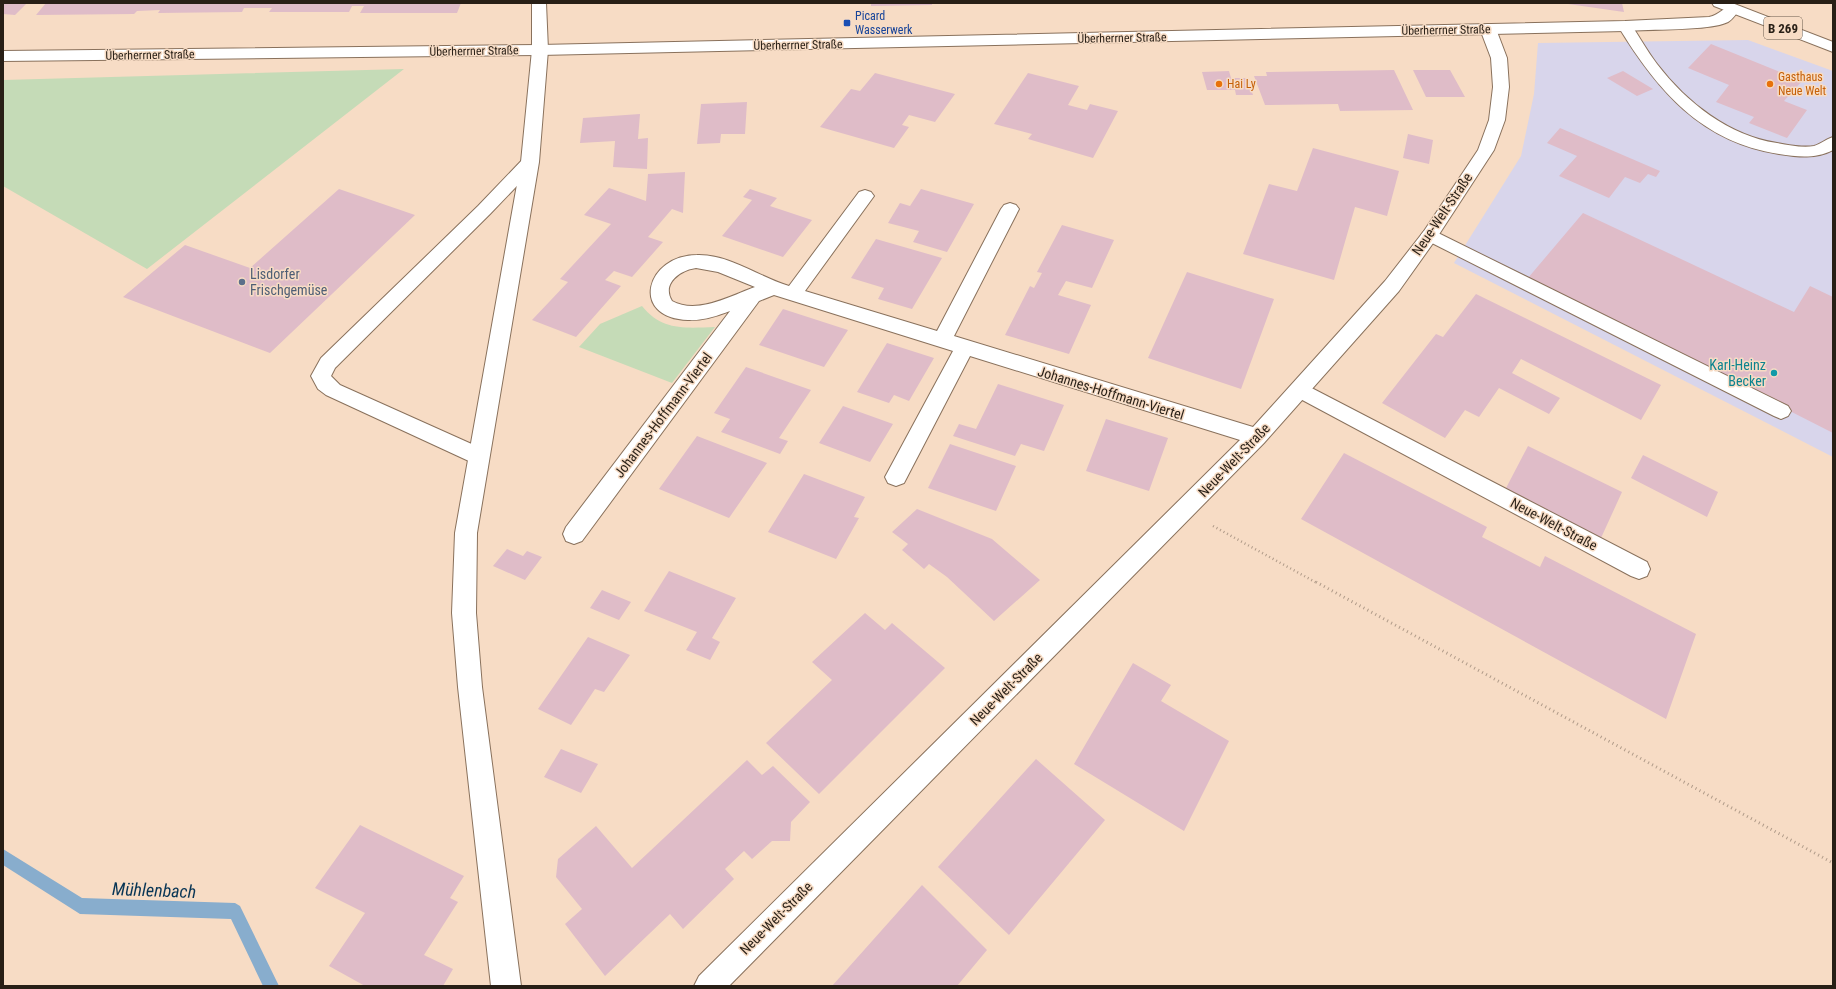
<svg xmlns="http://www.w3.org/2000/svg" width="1836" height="989" font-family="'Roboto Condensed',sans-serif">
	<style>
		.commercial { fill: #d8d5eb }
		.green { fill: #c5dbb7 }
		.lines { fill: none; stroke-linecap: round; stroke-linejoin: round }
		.stream { fill: #88adcd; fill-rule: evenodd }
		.building { fill: #dfbcc8 }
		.lane-casing { stroke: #89715c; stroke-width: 2 }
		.street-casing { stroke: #89715c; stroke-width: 2 }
		.secondary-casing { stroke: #89715c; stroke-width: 2 }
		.primary-casing { stroke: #89715c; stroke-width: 2 }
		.path-far1 { stroke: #b09b89; stroke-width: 2.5; stroke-dasharray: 1 3; stroke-linecap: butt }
		.path { stroke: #b09b89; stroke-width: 3; stroke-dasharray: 1 3.5; stroke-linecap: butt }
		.lane { fill: #fff; fill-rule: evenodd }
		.street { fill: #fff; fill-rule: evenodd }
		.secondary { fill: #fff; fill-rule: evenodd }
		.primary { fill: #fff; fill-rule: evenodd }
		.transit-dot { fill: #1a4fb4; stroke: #f7dcc5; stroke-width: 1.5 }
		.food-dot { fill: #e8710a; stroke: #f7dcc5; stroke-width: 1.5 }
		.service-dot { fill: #5c6f8a; stroke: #f7dcc5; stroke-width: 1.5 }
		.culture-dot { fill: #0f9aa8; stroke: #f7dcc5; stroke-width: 1.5 }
		.labels { text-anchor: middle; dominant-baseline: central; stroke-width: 3; stroke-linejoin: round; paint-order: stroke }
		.far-transit-label { font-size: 12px; fill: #164399; stroke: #f7dcc5; text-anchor: start }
		.far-street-label { font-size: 12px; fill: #281f16; stroke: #f7dcc5 }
		.far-food-label { font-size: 12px; fill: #c56008; stroke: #f7dcc5; text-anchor: start }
		.shield { fill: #f7dcc5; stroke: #66584a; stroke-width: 1 }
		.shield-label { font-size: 13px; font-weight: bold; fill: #281f16 }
		.street-label { font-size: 14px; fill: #281f16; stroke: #f7dcc5 }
		.service-label { font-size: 14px; fill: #4e5e75; stroke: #f7dcc5; text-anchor: start }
		.culture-label { font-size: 14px; fill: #0d838f; stroke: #f7dcc5; text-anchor: end }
		.near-water-label { font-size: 18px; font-style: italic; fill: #083555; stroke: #f7dcc5 }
	</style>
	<rect width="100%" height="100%" fill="#f7dcc5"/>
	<path class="commercial" d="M1748 40 1833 71V457L1454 263 1521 156 1534 94 1538 43Z"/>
	<path class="green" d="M404 69 147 269 3 186V80Z
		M642 306C662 331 685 328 715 327L672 383 579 347 600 324Z"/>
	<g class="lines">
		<path class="stream" d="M3 849 82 898 235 903 240 906 279 986H263L231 919 80 914 3 865Z"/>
	</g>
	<path class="building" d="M3 3H27L15 15 3 14Z
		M46 3H461L457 13H360L364 6H352L349 12H269L272 8H244L242 12 158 13 160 10 137 11 134 14 36 15Z
		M871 3H932V5L871 6Z
		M1568 3H1622L1624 12 1568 4Z
		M1711 44 1802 81 1784 101 1807 110 1787 138 1749 123 1754 117 1716 102 1729 85 1688 68Z
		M1394 70 1413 110 1340 111 1338 104 1265 105 1254 76H1267L1266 72Z
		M1413 70H1450L1465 97H1426Z
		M1229 71 1231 78H1247L1253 95H1236L1235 90H1207L1202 72Z
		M1623 71 1653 89 1637 96 1607 78Z
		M875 73 955 94 935 122 909 115 902 125 909 127 894 148 820 127 851 89 860 91Z
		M1028 73 1079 86 1068 105 1087 110 1090 104 1118 111 1093 158 1028 139 1032 134 994 124Z
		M747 102 745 134H721L720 143 697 144 701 104Z
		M640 114 638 139 648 138 647 169 613 167 615 141 580 143 583 118Z
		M1560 128 1660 171 1656 177 1648 174 1640 183 1625 177 1609 198 1559 176 1577 156 1547 143Z
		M1408 134 1433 140 1429 164 1403 158Z
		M1313 148 1399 171 1387 216 1355 207 1334 280 1243 254 1269 184 1297 191Z
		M685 172 683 213 672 209 648 237 663 242 632 277 614 271 605 280 621 286 576 337 532 320 568 282 560 279 611 224 584 215 609 188 646 201 648 174Z
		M339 189 415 215 270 353 123 297 185 245 250 268Z
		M750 189 777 198 770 206 812 220 783 257 722 236 752 200 743 197Z
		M921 189 974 204 947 252 913 242 919 231 888 223 900 203 910 206Z
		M1583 213 1794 312 1810 286 1833 297V433L1528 278Z
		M1062 225 1114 240 1092 288 1066 281 1058 295 1091 305 1069 354 1005 335 1030 286 1034 288 1042 273 1037 272Z
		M876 239 942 258 912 309 878 299 884 288 851 278Z
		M1187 272 1274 299 1241 389 1148 358Z
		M1476 294 1661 385 1641 420 1521 359 1512 373 1560 398 1549 414 1499 388 1479 417 1465 410 1445 438 1382 403 1436 334 1443 337Z
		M783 309 848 330 824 367 759 345Z
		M887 343 934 358 909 401 894 395 889 403 857 392Z
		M746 367 811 390 779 438 788 441 780 454 721 432 730 419 714 413Z
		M998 384 1064 405 1044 451 1021 444 1015 456 953 436 959 424 976 429Z
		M843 406 893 424 870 462 819 443Z
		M1106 419 1168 438 1149 491 1086 471Z
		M697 436 767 463 729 518 659 489Z
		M950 444 1016 466 996 511 928 488Z
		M1528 446 1622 492 1601 538 1505 490Z
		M1344 453 1487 527 1482 537 1540 567 1545 556 1696 634 1666 719 1301 519Z
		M1643 455 1718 492 1707 517 1631 478Z
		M804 474 865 497 854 517 859 518 836 559 768 532Z
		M917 509 992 539 1040 580 994 621 947 577 929 564 924 569 902 550 908 544 892 532Z
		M507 549 523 556 527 551 542 557 525 580 493 566Z
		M669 571 736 598 712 638 720 642 710 660 686 650 697 632 644 611Z
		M602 590 631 602 619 620 590 608Z
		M865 613 885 630 892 623 945 668 819 794 766 743 832 680 812 662Z
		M588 637 630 655 604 692 595 689 571 725 538 709Z
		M1133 663 1171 685 1161 701 1229 741 1184 831 1074 764Z
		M561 749 598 764 581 793 544 777Z
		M1036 759 1105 820 1009 935 938 867Z
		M747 760 762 775 773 766 810 802 791 822 790 841H772L752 859 744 851 725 869 734 879 683 929 670 914 605 976 565 924 582 909 556 877 558 859 596 826 632 868Z
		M360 825 464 876 450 898 458 902 424 955 453 969 443 986H365L329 966 365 913 315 888Z
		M922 885 987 950 957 986H832Z"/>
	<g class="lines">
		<defs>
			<path id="lane" d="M1625 22 1630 23C1639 36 1647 51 1657 64 1686 102 1729 136 1777 143 1789 145 1802 148 1814 146 1821 144 1826 139 1833 137V150C1816 159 1798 157 1779 154 1701 142 1657 90 1618 26L1620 23Z
				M530 157 536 158 538 162 536 166 490 214 335 368 331 376 340 385 485 450 488 456 485 462 478 464 471 462 326 395 318 389 311 376 321 358 478 206 524 158Z
				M1430 229 1788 406 1791 411 1788 416 1781 419 1774 416 1424 239 1421 235 1424 231Z
				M1300 382 1647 562 1650 569 1647 576 1639 579 1631 576 1293 395 1290 390 1293 385Z"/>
			<path id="street" d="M532 3H546L548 50 539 162 477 533 476 613 482 687 521 986H491L458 687 452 613 455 533 521 162 532 50Z
				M1488 24 1493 26 1496 29 1507 58 1509 87 1505 120 1494 150 1436 239 1399 291 1264 443 729 986H694L699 976 1240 440 970 356 904 483 896 486 888 483 885 477 953 351 774 295 759 301 582 541 574 544 566 541 563 534 566 527 730 311C717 316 702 321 688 320 629 318 646 255 697 255 729 254 759 277 789 286L859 192 865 190 871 192 874 196 805 291 937 331 1001 209 1004 205 1010 203 1016 205 1019 209 954 336 1253 427 1385 281 1424 231 1478 150 1489 120 1493 87 1491 58 1480 29 1483 26ZM696 268 718 272 755 287C730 296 697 315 672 301 661 283 681 270 696 268Z"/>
			<path id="secondary" d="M1733 5 1738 6 1740 9C1737 13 1732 20 1728 22 1710 31 1648 29 1625 31L540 55 3 61V51L540 45 1625 21 1709 17C1720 15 1723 7 1733 5Z"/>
			<path id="primary" d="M1712 3H1732L1833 42V52L1714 6Z"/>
		</defs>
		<use href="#lane" class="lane-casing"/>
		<use href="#street" class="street-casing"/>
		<use href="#secondary" class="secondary-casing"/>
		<use href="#primary" class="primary-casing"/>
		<path class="path-far1" d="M1213 526 1317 583"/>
		<path class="path" d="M1316 582 1833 863"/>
		<use href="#lane" class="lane"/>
		<use href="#street" class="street"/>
		<use href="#secondary" class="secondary"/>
		<use href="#primary" class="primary"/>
	</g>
	<rect class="transit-dot" x="843" y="19" width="8" height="8" rx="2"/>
	<g class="food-dot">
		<circle cx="1219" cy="84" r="4"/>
		<circle cx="1770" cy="84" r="4"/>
	</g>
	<circle class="service-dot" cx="242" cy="282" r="4"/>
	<circle class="culture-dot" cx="1774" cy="373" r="4"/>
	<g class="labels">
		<g class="far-transit-label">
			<text x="855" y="16">Picard<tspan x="855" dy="14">Wasserwerk</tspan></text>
		</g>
		<g class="far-street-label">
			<text transform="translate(1446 30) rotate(-1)">Überherrner Straße</text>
			<text transform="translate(1122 38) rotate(-1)">Überherrner Straße</text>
			<text transform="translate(798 45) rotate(-1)">Überherrner Straße</text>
			<text transform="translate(474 51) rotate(-1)">Überherrner Straße</text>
			<text transform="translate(150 55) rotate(-1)">Überherrner Straße</text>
		</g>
		<g class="far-food-label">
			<text x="1778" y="77">Gasthaus<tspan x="1778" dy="14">Neue Welt</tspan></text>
			<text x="1227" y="84">Hai Ly</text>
		</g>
		<rect class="shield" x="1764" y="17" width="38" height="22" rx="3"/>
		<g class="shield-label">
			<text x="1783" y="28">B 269</text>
		</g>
		<g class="street-label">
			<text transform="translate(1442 214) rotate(-56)">Neue-Welt-Straße</text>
			<text transform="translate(1111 393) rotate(17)">Johannes-Hoffmann-Viertel</text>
			<text transform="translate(663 415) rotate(-53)">Johannes-Hoffmann-Viertel</text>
			<text transform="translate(1234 460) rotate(-46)">Neue-Welt-Straße</text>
			<text transform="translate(1554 524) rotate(28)">Neue-Welt-Straße</text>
			<text transform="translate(1006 689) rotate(-45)">Neue-Welt-Straße</text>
			<text transform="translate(776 918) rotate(-45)">Neue-Welt-Straße</text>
		</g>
		<g class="service-label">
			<text x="250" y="274">Lisdorfer<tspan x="250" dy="16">Frischgemüse</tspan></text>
		</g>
		<g class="culture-label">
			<text x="1766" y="365">Karl-Heinz<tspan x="1766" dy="16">Becker</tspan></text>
		</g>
		<g class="near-water-label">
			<text transform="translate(154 890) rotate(2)">Mühlenbach</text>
		</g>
	</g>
	<rect width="1836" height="989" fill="none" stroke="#281f16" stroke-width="8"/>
</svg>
